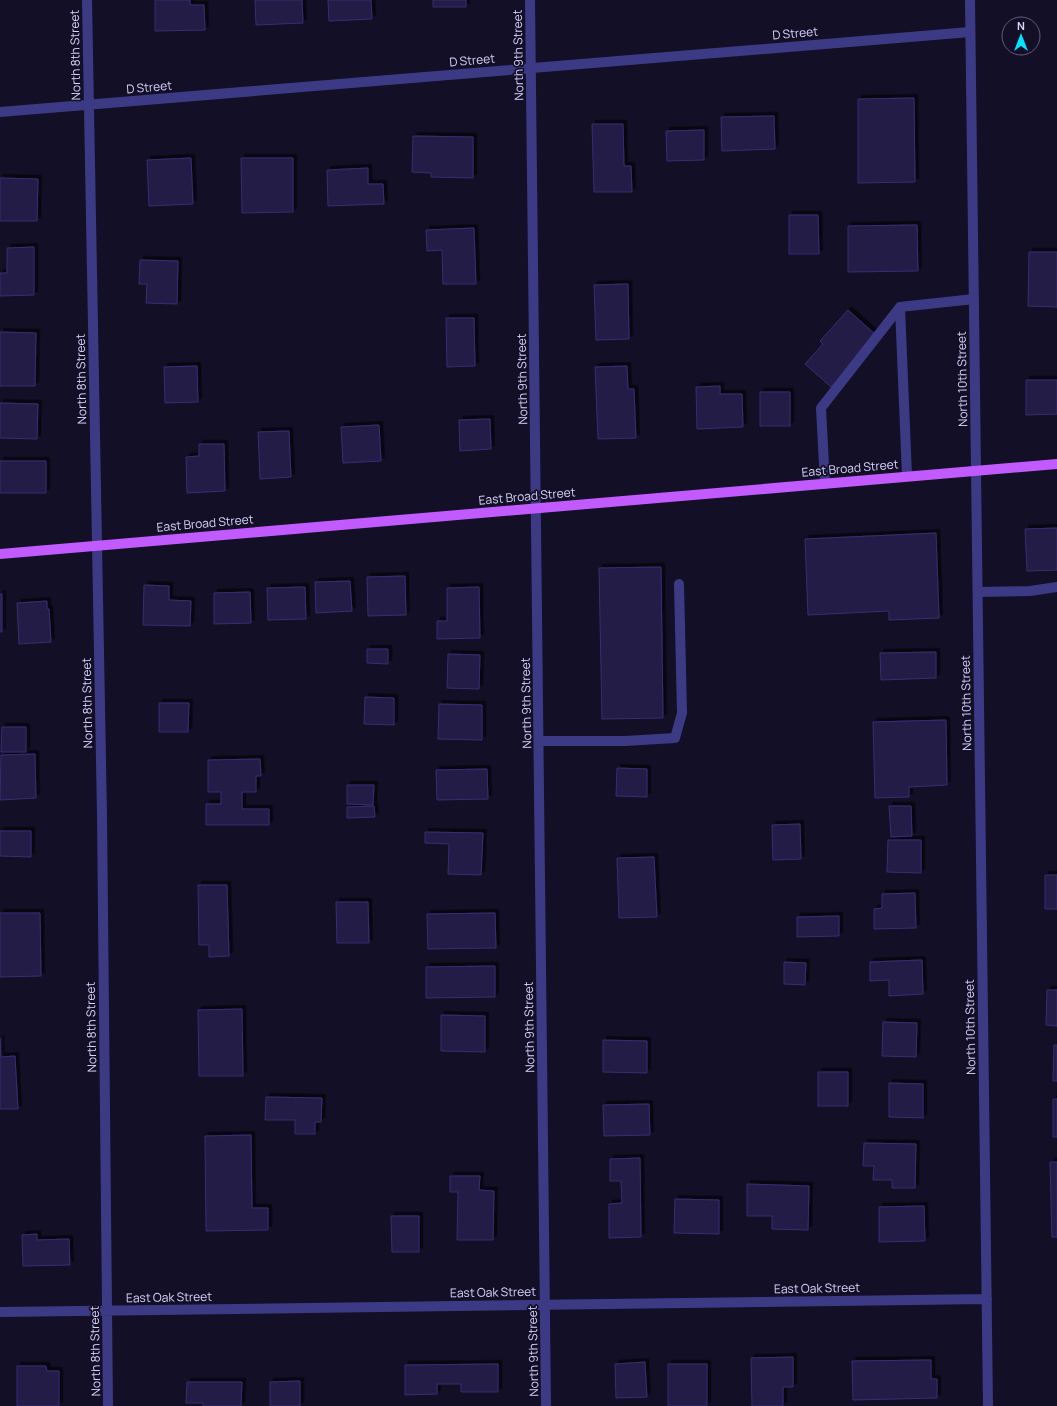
<svg xmlns="http://www.w3.org/2000/svg" width="1057" height="1406" font-family="Manrope,sans-serif">
	<style>
		.building { fill: #241b47; stroke: #3b2d73; filter: url(#shadow) }
		.lines { fill: none; stroke-linecap: round; stroke-linejoin: round }
		.service { stroke: #3d3a85; stroke-width: 10 }
		.minor { stroke: #3d3a85; stroke-width: 10 }
		.primary { stroke: #c25bff; stroke-width: 10 }
		.labels { text-anchor: middle; dominant-baseline: central; stroke-width: 3.5; stroke-linejoin: round; paint-order: stroke }
		.street-label { font-size: 12px; fill: #d9d4ff; stroke: #130f26 }
	</style>
	<defs>
		<filter id="shadow"><feDropShadow dx="3.5" dy="-3.5" stdDeviation="0" flood-color="#0009"/></filter>
	</defs>
	<rect width="100%" height="100%" fill="#130f26"/>
	<path class="building" d="M155 0H190V5H204L205 30 155 31Z
		M255 0H302L303 23 256 25Z
		M328 0H371L372 19 329 21Z
		M433 0H466V7H433Z
		M914 98 915 182 858 183V99Z
		M774 116 775 149 722 151 721 117Z
		M592 124H623L624 166H631L632 192H594Z
		M704 130V160L667 161 666 131Z
		M413 136 473 137V178L431 177V173L412 172Z
		M191 158 193 204 149 206 147 160Z
		M241 158H293V212L242 213Z
		M368 168V184H383L384 204 328 206 327 170Z
		M0 178 38 179 37 221H0Z
		M789 215H818L819 254H789Z
		M917 225 918 271 848 272V226Z
		M474 228 476 284H443L442 250 427 251 426 230Z
		M34 247V295L0 296V273H7V248Z
		M1029 252H1057V307L1028 306Z
		M140 260 178 261 177 304 146 303 147 284H139Z
		M628 284 629 339 596 340 594 285Z
		M848 310 877 336 831 387 805 364 823 344 820 341Z
		M446 318H474L475 366 447 367Z
		M0 332 36 333 35 386H0Z
		M197 366 198 402 165 403 164 367Z
		M627 366 628 389H634L636 438 598 439 595 367Z
		M1026 380H1057V414L1026 415Z
		M720 386V394H742L743 427 697 429 696 387Z
		M760 392H790V426H760Z
		M0 403 38 404 37 439 0 438Z
		M490 419 491 449 460 451 459 420Z
		M379 425 381 461 343 463 341 427Z
		M289 431 291 477 260 479 258 432Z
		M199 444H224L225 491 187 493 186 457 199 456Z
		M0 461H46V493H0Z
		M1057 528V570L1027 571 1025 529Z
		M936 533 939 618 889 620V611L808 615 805 539Z
		M661 567 663 718 602 719 599 568Z
		M405 576 406 615 368 616 367 577Z
		M350 581 352 611 316 613 315 582Z
		M144 585 169 586V600L191 601 190 626 143 625Z
		M305 587 306 619 268 620 267 588Z
		M479 587 480 638 437 639V621H447V588Z
		M250 592 251 623 214 624V593Z
		M0 594H2V632H0Z
		M47 601V609H49L51 642 19 644 17 603Z
		M367 649H388V664L367 663Z
		M936 652V678L881 680 880 653Z
		M448 654 480 655 479 689 447 688Z
		M365 697 394 698V725L364 724Z
		M159 703H189L188 732H159Z
		M439 704 482 705V740L438 739Z
		M946 720 947 785 909 787V797L875 798 873 722Z
		M2 727H26V752H1Z
		M35 754 36 798 0 800 1 755Z
		M260 759 261 776H256V792H242V809H269V825H206V804H221V792H208V760Z
		M617 768 647 769V797L616 796Z
		M487 769 488 799 437 800 436 770Z
		M347 785H374L373 805 347 804Z
		M374 806 375 817 347 818V807Z
		M889 806H911L912 836 891 837Z
		M800 824 801 859 773 860 772 825Z
		M0 831H31V857L0 856Z
		M425 832 483 833 481 875 448 874 449 844 425 843Z
		M888 840H921V873L887 872Z
		M654 857 657 917 619 918 617 858Z
		M1045 875H1057V909H1045Z
		M198 885H227L229 956 209 957V945H199Z
		M915 893 916 928 874 929V909L882 908V894Z
		M336 902H368L369 943H337Z
		M0 913H40L41 976 0 977Z
		M495 913 496 948 428 949 427 914Z
		M839 916V936L797 937V917Z
		M922 960 923 994 889 996V980L870 981V962Z
		M784 962 806 963 805 985 784 984Z
		M495 966V997L426 998V967Z
		M1047 990H1057V1026L1046 1025Z
		M242 1009 243 1076H199L198 1010Z
		M441 1015 485 1016V1052L441 1051Z
		M883 1022 917 1023 916 1057 882 1056Z
		M0 1038 1 1057 15 1056 18 1109H0Z
		M603 1040 647 1041V1073L603 1072Z
		M1054 1045H1057V1081H1053Z
		M818 1072H848V1106H818Z
		M889 1083 923 1084V1118L889 1117Z
		M266 1097 322 1098 321 1122H315V1134H295V1120H265Z
		M1053 1099H1057V1137H1053Z
		M649 1104 650 1135 604 1136 603 1105Z
		M251 1135 252 1208H268V1230L206 1231 205 1136Z
		M864 1143 916 1144 915 1188H892V1180H873L874 1166H863Z
		M640 1158 641 1237 609 1238V1204L622 1203 621 1181H610V1159Z
		M1050 1162H1057V1237H1052Z
		M450 1176H480L479 1190 494 1191 493 1240H457L458 1192H450Z
		M747 1184 809 1186 808 1230 772 1229V1216H747Z
		M675 1199 719 1200V1234L674 1233Z
		M924 1206 925 1241 879 1242V1207Z
		M391 1216H419V1252H392Z
		M37 1234V1240L69 1239 70 1265 23 1266 22 1235Z
		M793 1357V1387H783V1406H752L751 1358Z
		M931 1360V1379H937V1398L853 1400 852 1361Z
		M645 1362 647 1397 616 1398 615 1364Z
		M498 1364V1392H461V1384H437V1394L405 1395V1365Z
		M668 1364H707V1406H668Z
		M17 1366H46L47 1371H59V1406H17Z
		M300 1381V1406H270V1382Z
		M187 1382H242L241 1406H203V1403H186Z"/>
	<g class="lines">
		<path class="service" d="M900 307 907 476
			M825 484 821 408 900 307 974 299
			M978 592 1030 591 1057 587
			M540 741H625L675 738 682 713 679 584"/>
		<path class="minor" d="M87 0 102 815 108 1406
			M530 0 546 1406
			M970 0 988 1406
			M0 112 970 32
			M0 1312 987 1299"/>
		<path class="primary" d="M0 554 1057 464"/>
	</g>
	<g class="labels">
		<g class="street-label">
			<text transform="translate(795 33) rotate(-5)">D Street</text>
			<text transform="translate(75 55) rotate(-91)">North 8th Street</text>
			<text transform="translate(518 55) rotate(-91)">North 9th Street</text>
			<text transform="translate(472 60) rotate(-5)">D Street</text>
			<text transform="translate(149 87) rotate(-5)">D Street</text>
			<text transform="translate(81 379) rotate(-91)">North 8th Street</text>
			<text transform="translate(522 379) rotate(-91)">North 9th Street</text>
			<text transform="translate(962 379) rotate(-91)">North 10th Street</text>
			<text transform="translate(850 468) rotate(-5)">East Broad Street</text>
			<text transform="translate(527 496) rotate(-5)">East Broad Street</text>
			<text transform="translate(205 523) rotate(-5)">East Broad Street</text>
			<text transform="translate(87 703) rotate(-91)">North 8th Street</text>
			<text transform="translate(526 703) rotate(-91)">North 9th Street</text>
			<text transform="translate(966 703) rotate(-91)">North 10th Street</text>
			<text transform="translate(91 1027) rotate(-91)">North 8th Street</text>
			<text transform="translate(529 1027) rotate(-91)">North 9th Street</text>
			<text transform="translate(970 1027) rotate(-91)">North 10th Street</text>
			<text transform="translate(817 1288) rotate(-1)">East Oak Street</text>
			<text transform="translate(493 1292) rotate(-1)">East Oak Street</text>
			<text transform="translate(169 1297) rotate(-1)">East Oak Street</text>
			<text transform="translate(95 1351) rotate(-91)">North 8th Street</text>
			<text transform="translate(533 1351) rotate(-91)">North 9th Street</text>
		</g>
	</g>
	<g transform="translate(1021 36)"><circle r="19" fill="#130f26" stroke="#625e7d"/>
	<path d="M0-3L7 15L0 10L-7 15Z" fill="#00e5ff"/>
	<text y="-6" font-size="11" font-weight="bold" text-anchor="middle" fill="#d9d4ff">N</text>
	</g>
</svg>
